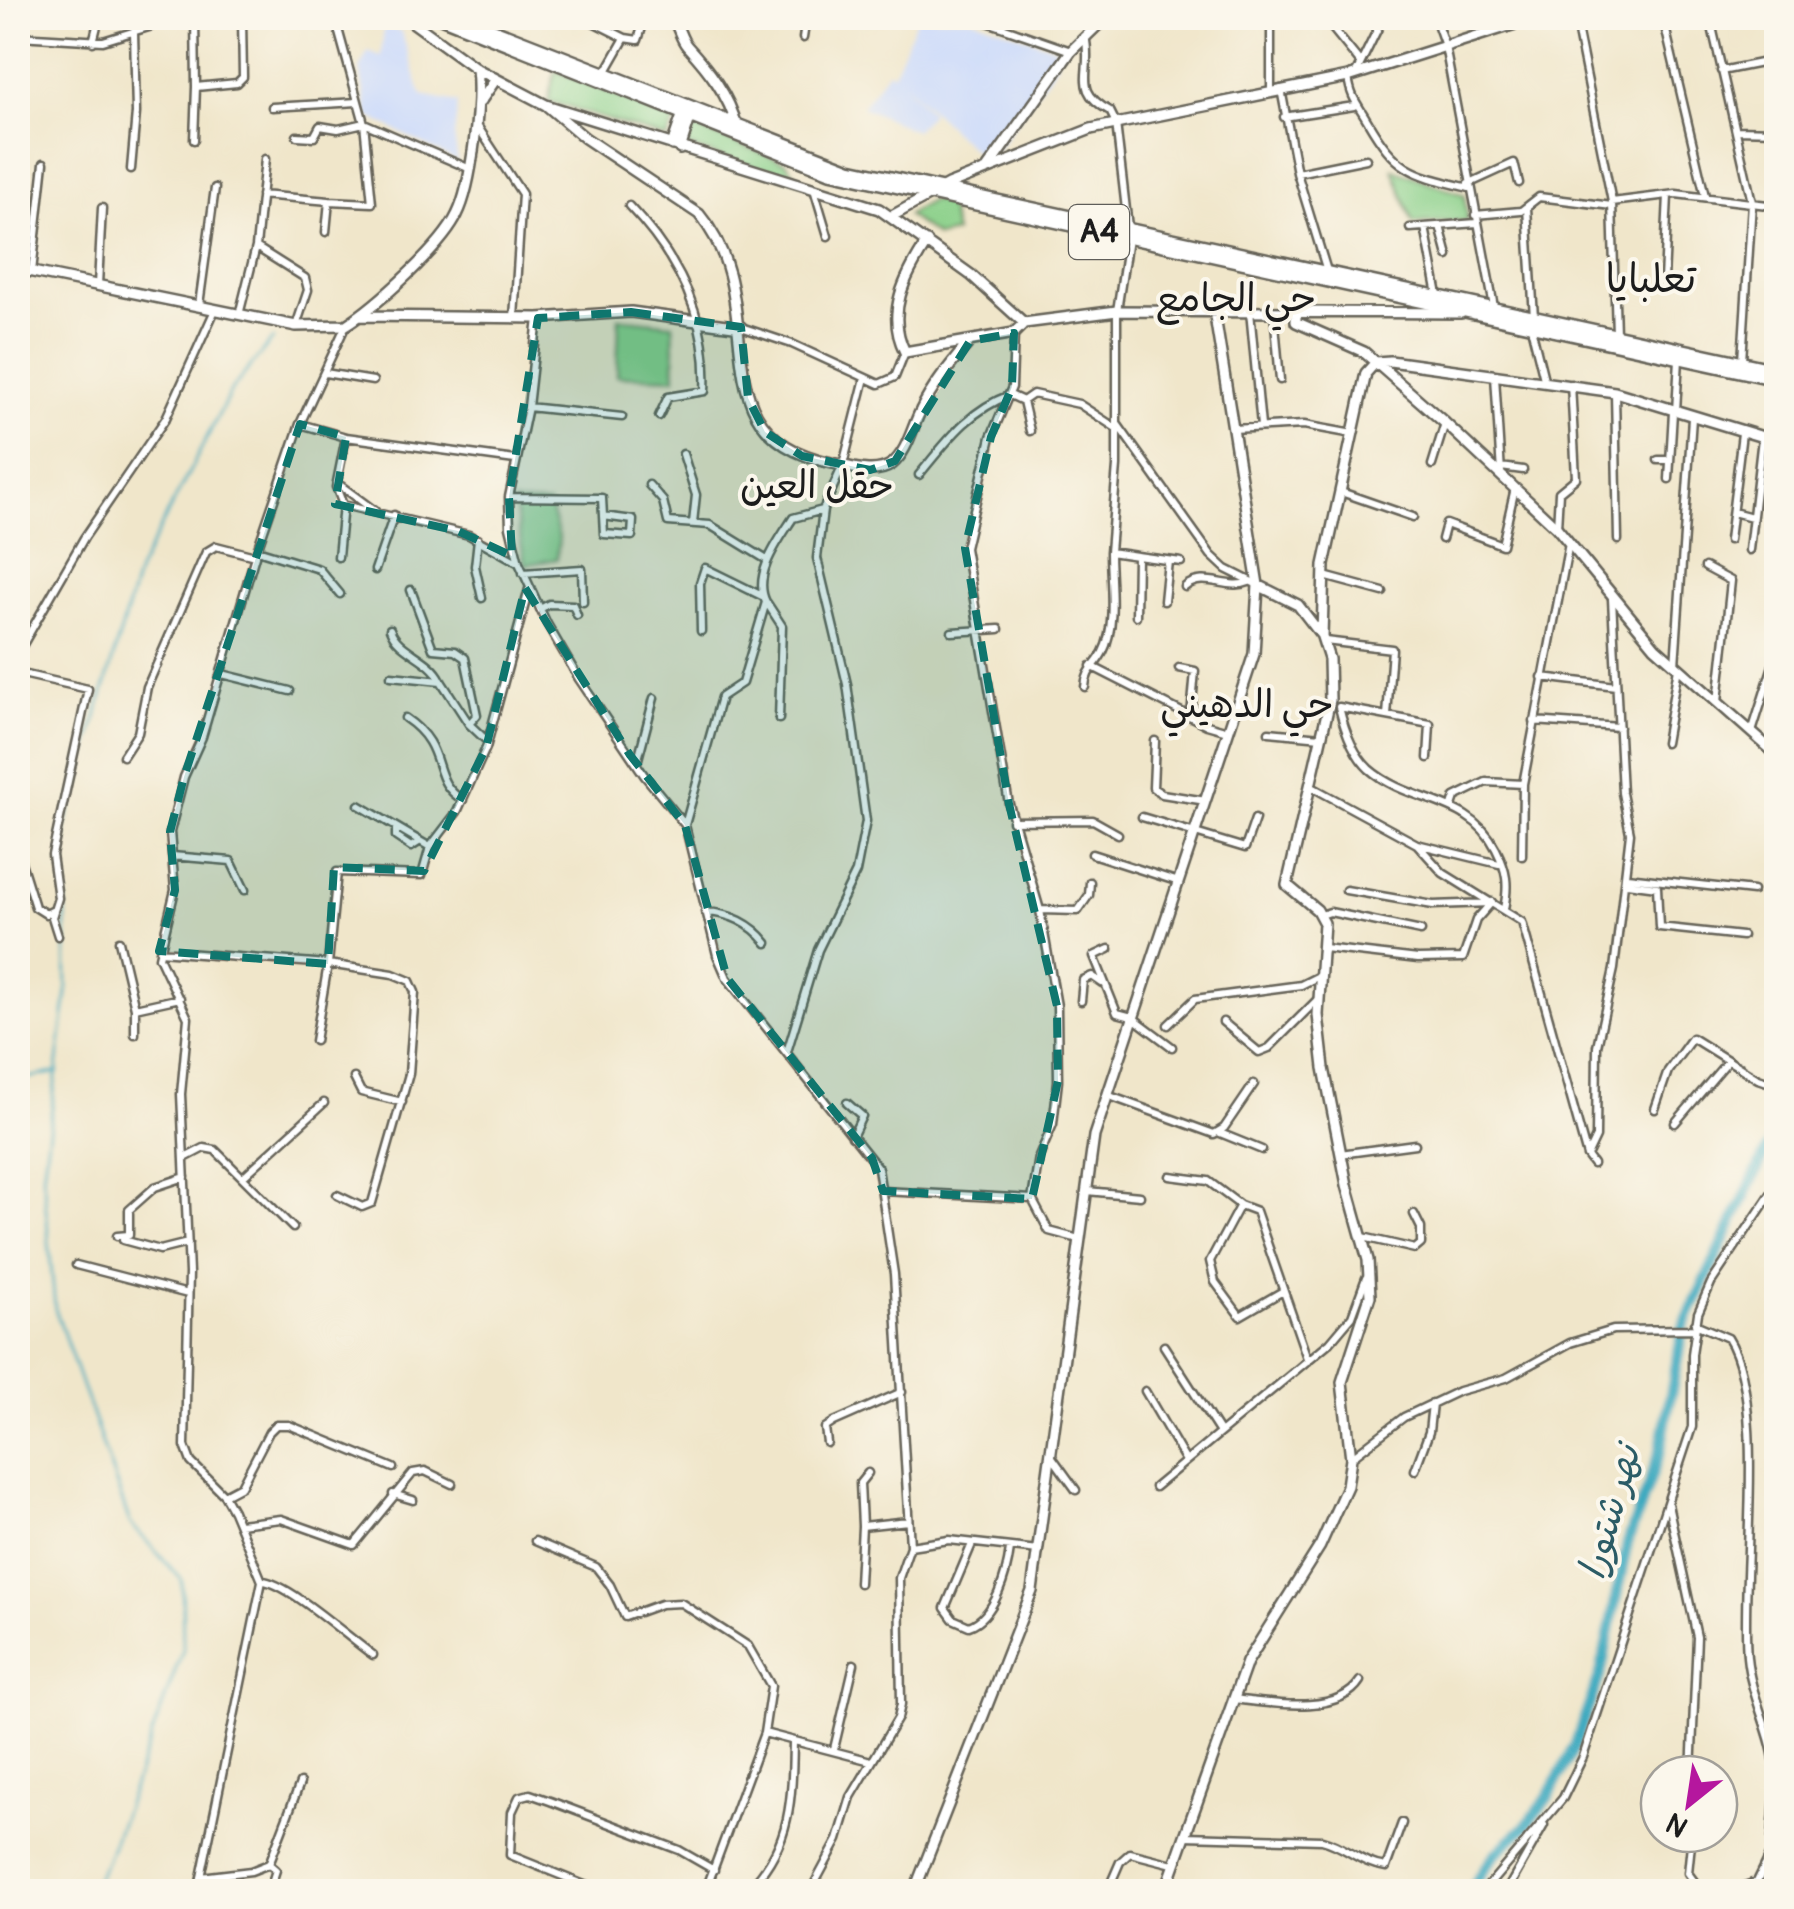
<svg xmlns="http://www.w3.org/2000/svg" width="1794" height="1909" font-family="Pangolin,'Playpen Sans Arabic',sans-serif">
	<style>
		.built { fill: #cddbfa }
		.green { fill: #8bd08a; stroke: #547653; stroke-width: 2.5 }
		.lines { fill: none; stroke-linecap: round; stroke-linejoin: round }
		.stream { stroke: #40aac0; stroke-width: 2.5 }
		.river { stroke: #40aac0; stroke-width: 11 }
		.street-casing { stroke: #666359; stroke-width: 11 }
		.secondary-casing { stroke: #666359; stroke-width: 14 }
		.highway-casing { stroke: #666359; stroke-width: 16 }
		.street { stroke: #fff; stroke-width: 6 }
		.secondary { stroke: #fff; stroke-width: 9 }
		.highway { stroke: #fff; stroke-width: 11 }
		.marked { fill: #0f766e; fill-opacity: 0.2; stroke: #0f766e; stroke-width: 8; stroke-dasharray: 20 12; stroke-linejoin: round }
		.labels { text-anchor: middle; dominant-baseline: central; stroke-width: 8; stroke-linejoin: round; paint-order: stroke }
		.shield { fill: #fbf7ec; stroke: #5f5e5a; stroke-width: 2.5 }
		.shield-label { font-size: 32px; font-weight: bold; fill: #1c1c1c }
		.neighbourhood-label { font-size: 38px; fill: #1c1c1c; stroke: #fbf7ec }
		.water-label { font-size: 38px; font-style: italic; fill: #2c5c66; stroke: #fbf7ec }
		.quarter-label { font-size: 40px; fill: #1c1c1c; stroke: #fbf7ec }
	</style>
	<rect width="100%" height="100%" fill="#fbf7ec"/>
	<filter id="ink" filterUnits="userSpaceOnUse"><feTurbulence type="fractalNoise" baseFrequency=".01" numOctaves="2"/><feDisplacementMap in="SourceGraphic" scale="20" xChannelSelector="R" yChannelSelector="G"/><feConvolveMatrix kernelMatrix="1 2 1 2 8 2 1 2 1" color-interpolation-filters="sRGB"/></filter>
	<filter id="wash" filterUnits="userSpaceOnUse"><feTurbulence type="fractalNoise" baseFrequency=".0048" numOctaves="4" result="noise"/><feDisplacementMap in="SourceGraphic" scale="40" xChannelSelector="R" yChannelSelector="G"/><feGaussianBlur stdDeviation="2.25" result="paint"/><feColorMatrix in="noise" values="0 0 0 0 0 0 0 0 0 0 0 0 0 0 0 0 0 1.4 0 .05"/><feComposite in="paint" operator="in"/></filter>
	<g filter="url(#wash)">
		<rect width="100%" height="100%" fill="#f0e6ca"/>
		<path class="built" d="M917 18H971L1056 48 1057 64 987 163 902 82 931 113 915 131 862 107 888 71 893 74Z
			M384 27 401 31 422 96 458 103 454 136 458 162 368 116 360 68 368 51 381 56Z"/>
		<path class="green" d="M555 70 676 120 667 139 548 101Z
			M693 127 786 162 800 181 685 146Z
			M1393 169 1464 195 1468 221 1413 223Z
			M932 200 948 203 955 233 937 237 907 215Z
			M619 318 673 324 675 378 617 376Z
			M514 502 549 504 559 537 557 559 525 565Z"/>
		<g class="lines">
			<path class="stream" d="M18 1080 58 1072
				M89 1892 106 1862 183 1649 182 1580 130 1523 55 1309 43 1176 67 992 64 829 138 571 232 389 273 339"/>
			<path class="river" d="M1469 1892 1495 1854 1526 1826 1549 1796 1575 1745 1601 1672 1627 1544 1660 1452 1683 1328 1776 1130"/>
		</g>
	</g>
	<g filter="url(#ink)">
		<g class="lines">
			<defs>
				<path id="street" d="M195 18 196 87
					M335 18 364 123 468 168
					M585 18 625 38 605 73
					M976 18 1071 51
					M1086 18 1091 29
					M1271 18V91
					M1324 18 1359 61
					M1435 18 1445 46 1494 307
					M1575 18 1612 202 1616 334
					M1663 18 1705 196
					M1710 18 1752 202 1742 361
					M1712 23 1776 20
					M18 36 103 41 178 18
					M1085 36C1094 73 1070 89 1110 111L1116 123 1128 227
					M625 38 638 40 645 18
					M803 38 806 18
					M93 42 99 18
					M1721 71 1776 60
					M1355 75 1383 18
					M1348 77C1351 98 1357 103 1367 120 1397 172 1412 174 1469 188
					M1281 89 1297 173 1327 271
					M272 107 358 102
					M1284 117 1354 106
					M476 124 522 194 514 318
					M1736 130 1776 131
					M297 136 314 137 320 126 338 129 364 123 372 203 329 201
					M194 140 196 87 237 83 243 77 242 18
					M131 169 136 113 134 32
					M1297 173 1366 159
					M1468 184 1514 163 1519 183
					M814 189 828 236
					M261 195 329 201 326 232
					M1612 202 1676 194 1776 206
					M629 206C678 257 709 318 705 391L668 397 659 416
					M1527 208 1534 317
					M1475 215 1521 211 1539 197 1612 206
					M1440 226 1448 256
					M1425 227 1438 295
					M1410 228 1477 223
					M1128 239 1117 311V466L1110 552 1137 556 1136 616
					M256 247 305 278 308 290 296 326
					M32 272 44 163
					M1664 280 1668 195
					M98 285 102 208
					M199 305 215 188
					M1250 311 1261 426
					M1274 312 1280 380
					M239 315 256 247 265 159
					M538 318 528 407 509 497 510 527 519 563 547 624 579 679 644 775 685 825 717 955 727 978 878 1168 894 1274 910 1546 899 1578 901 1704 898 1718 851 1797 838 1840 810 1892
					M741 327 792 344 879 384 895 377 905 352
					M1531 327 1544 379
					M1014 333 1012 387 991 437 965 548 1009 804 1040 910 1057 1006 1058 1081 1053 1124 1039 1157 1032 1199
					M325 373 373 381
					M1495 376 1501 473
					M1615 392 1618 540
					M1023 401 1030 431
					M528 407 622 417
					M1676 411 1679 359
					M300 424 346 437 515 460
					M1118 425 1211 555 1226 569 1258 585
					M1233 429 1304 425 1353 434
					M346 437 336 487 343 505 469 535 519 563
					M683 454 696 495 693 523
					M1658 460H1670
					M1432 465 1445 423
					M1501 467 1523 470
					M919 475C947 441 969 410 1010 395L1023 401 1033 394 1079 404 1116 428
					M1669 479 1673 412
					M337 483 375 511
					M649 485 663 501 668 522 710 525 767 560
					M1341 492 1413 517
					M509 497 602 498 603 516 633 520 632 536 604 534 603 516
					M1733 512 1752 517
					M1557 528 1559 492 1576 478 1571 384
					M478 539 475 566 482 598
					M1442 539 1446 524 1502 545 1515 488
					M1729 540 1742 433
					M257 550 319 569 340 594
					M1749 550 1762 438
					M1137 556 1181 562
					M338 557 343 505
					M1705 567 1731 581 1718 702
					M375 570 394 515
					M523 573 582 569 583 602
					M1324 576 1383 592
					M1185 587C1204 571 1228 591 1249 582
					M411 590 433 649 455 651 465 658 477 715 469 724
					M1164 601 1168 561
					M767 603 782 626 779 719
					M540 609 549 604 573 605 577 615
					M390 629C398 652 430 657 441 680
					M701 631 700 583 705 568 762 596
					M952 632 999 629
					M1325 641 1392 649 1387 716
					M18 653 84 538 166 418 215 310
					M1675 665 1692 418
					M1091 666 1207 725 1228 731
					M1179 668 1195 671 1191 715
					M18 673 88 689 52 855 58 898 52 917 58 936
					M222 674 290 691
					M391 676 441 681 469 724 487 741
					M1542 677 1616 686
					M1085 687C1086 670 1096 666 1103 652 1117 625 1110 581 1110 552
					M1339 707C1344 728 1353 754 1369 769 1410 805 1470 796 1496 849 1507 871 1509 884 1504 909
					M1339 707 1430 724 1428 758
					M405 718C450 748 428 780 463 800
					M1534 721 1619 727
					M1269 732 1321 737
					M1752 732 1776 656
					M1155 741 1153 788 1162 794 1206 801
					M1665 743 1678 668
					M123 756 138 733 147 687 206 552 216 546 255 556
					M637 763 654 698
					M1312 787 1417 844 1443 873 1522 922 1587 1156 1593 1164
					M359 805 430 847
					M1452 806 1455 797 1486 782 1523 784
					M1142 817 1245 848 1255 819
					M1012 821 1093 820 1118 834
					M685 825 721 697 742 683 766 602C752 575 779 540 793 518L823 510
					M396 829V837L411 847 419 842
					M1417 844 1499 864
					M1092 854 1179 882
					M172 856 231 861 245 890
					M1522 856 1523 784 1569 543
					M20 859 35 907 46 914 52 911
					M1627 877 1753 891
					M1627 883 1657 887 1659 927 1742 936
					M1346 890 1433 905 1491 903
					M1040 910 1078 911 1089 895 1090 882
					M705 912C730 913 752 924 767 943
					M1321 915 1330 912 1421 931
					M119 941 135 1008 180 998
					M1324 948 1418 959 1463 958 1476 920 1492 902
					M1109 949 1094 956 1117 1013 1132 1017 1172 1047
					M160 951 328 964 337 872 422 875 430 847 457 812 486 748 529 589
					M1776 968V971
					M1081 1001 1083 980 1092 976 1102 983
					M1223 1022 1259 1052 1269 1048 1318 999
					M1168 1025 1195 999 1301 985 1321 975
					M135 1034V1008
					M315 1041 328 964 393 974 410 981 415 992 409 1074 372 1203 362 1207 337 1195
					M787 1052 818 950 856 872 866 821 847 684 817 558 823 510 843 465 865 378
					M354 1078 361 1092 402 1102
					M1107 1095 1214 1134 1224 1128 1254 1084
					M847 1103 862 1116 852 1137
					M1655 1109 1668 1071 1692 1038 1758 1079 1767 1082 1776 1076
					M1675 1123 1727 1062
					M1220 1133 1262 1150
					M1340 1154 1415 1144
					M1587 1156 1596 1137 1597 1046 1614 969 1630 833 1622 793 1612 599
					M185 1158 204 1148 215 1150 293 1228
					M1170 1176 1208 1181 1240 1205
					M243 1177 324 1103
					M883 1191 1032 1199 1049 1231 1079 1239
					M1087 1191 1140 1196
					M117 1236 129 1235V1210L155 1187 185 1177
					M1363 1237 1415 1249 1421 1244V1228L1414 1214
					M123 1240 160 1250 188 1243
					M76 1265 188 1294
					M1283 1291 1240 1316 1215 1282 1210 1261 1240 1205 1256 1211 1308 1361
					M1695 1324 1728 1338C1768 1401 1740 1577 1747 1657 1751 1699 1774 1735 1776 1776
					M1164 1346 1220 1433
					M1145 1391 1186 1461
					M827 1443 825 1428 834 1422 902 1392
					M1050 1454 1076 1490
					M1352 1457 1404 1417 1459 1391 1506 1378 1570 1343 1613 1330 1694 1329
					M1415 1470 1429 1432 1432 1403
					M1155 1487 1330 1342 1352 1316 1366 1278
					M393 1494 413 1500
					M224 1495 241 1486 269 1432 276 1425H289L393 1468
					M1668 1504 1697 1637 1691 1774
					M239 1524 281 1519 354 1545 413 1473 425 1471 452 1484
					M862 1526 860 1483 868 1473
					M535 1541 596 1567 610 1585 625 1617 661 1604 681 1603 748 1646 771 1686 764 1733 871 1761
					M972 1544 945 1608 953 1619 969 1626C995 1617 1007 1574 1010 1549
					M910 1546 949 1540 1038 1550
					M262 1581C286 1581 350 1639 373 1655
					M859 1583 862 1526 908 1521
					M18 1670 20 1665
					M1233 1699C1269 1703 1338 1716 1360 1681
					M834 1749 854 1664
					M1692 1834 1688 1873 1702 1892
					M1185 1836 1322 1840C1346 1846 1361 1864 1386 1867L1402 1823
					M201 1877 251 1871 269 1864 300 1783
					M753 1884C792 1842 792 1796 793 1741
					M198 1892 262 1581 233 1511 224 1495 191 1462 185 1446 189 1273 181 1094 188 1018 159 957 175 890 170 832 184 777 202 737 255 556 300 424 346 325
					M269 1892 276 1870 269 1864
					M602 1892 510 1855 512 1812 519 1797 530 1794 550 1801 679 1850 714 1870
					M705 1892 764 1733
					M1107 1892 1120 1862 1130 1853 1173 1864
					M1483 1892 1563 1798 1583 1757 1692 1427V1354L1698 1313 1711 1283 1776 1186
					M1506 1892 1544 1825
					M1729 1892 1753 1883
					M1752 1892 1771 1853 1776 1778"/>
				<path id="secondary" d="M407 18 477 69 546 105 879 209 971 275 1024 323
					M672 18C679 26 680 38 687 46 708 69 729 95 737 127
					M480 102 496 79
					M546 105 585 138 699 214C775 304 692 435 832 463 851 467 875 476 892 464 908 451 912 427 921 410 933 385 953 362 970 341
					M672 145 684 110
					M680 149 691 115
					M987 169 1071 51 1105 18
					M892 216 948 185 1091 129 1348 77 1534 18
					M927 242C905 276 885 313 905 352L1014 333 1024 323 1117 311 1461 313
					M18 269 296 326 346 325C376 306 442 247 457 215 472 186 481 101 477 69
					M1214 310 1258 585 1298 605 1322 636
					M1296 311V322L1364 352 1445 423 1557 528 1655 647 1776 754
					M360 316 538 318 631 312 741 327
					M914 1892 1032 1591 1094 1136 1254 654 1258 585
					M1165 1892 1247 1662 1320 1546 1347 1486 1351 1458 1342 1382 1370 1296 1368 1260 1347 1185 1324 1068 1318 1015 1324 923 1317 910 1287 885 1330 700 1329 659 1322 637 1324 565 1366 373 1376 362 1390 361 1615 392 1776 441"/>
				<path id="highway" d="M443 18 830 172 1776 379
					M463 18 850 169 1776 370"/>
			</defs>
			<use href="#street" class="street-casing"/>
			<use href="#secondary" class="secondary-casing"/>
			<use href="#highway" class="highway-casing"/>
			<use href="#street" class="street"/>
			<use href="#secondary" class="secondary"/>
			<use href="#highway" class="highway"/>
		</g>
	</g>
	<path class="marked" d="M631 312 741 327 748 398 765 432 802 456 870 470 895 461 970 341 1014 333 1012 387 991 437 965 548 1009 804 1057 1006 1058 1081 1032 1199 883 1191 872 1158 727 978 685 825 630 755 525 588 486 748 424 871 334 867 328 964 159 951 175 890 170 832 184 777 300 424 346 437 335 504 458 531 512 556 509 497 538 318Z"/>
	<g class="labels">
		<rect class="shield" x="1069" y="205" width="60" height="54" rx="8"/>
		<g class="shield-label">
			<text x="1099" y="232">A4</text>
		</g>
		<g class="neighbourhood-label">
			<text x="1236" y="299">حي الجامع</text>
			<text x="817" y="486">حقل العين</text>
			<text x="1247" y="705">حي الدهيني</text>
		</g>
		<g class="water-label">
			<text transform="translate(1610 1512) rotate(-74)">نهر شتورا</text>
		</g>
		<g class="quarter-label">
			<text x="1651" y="279">تعلبايا</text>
		</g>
	</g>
	<rect width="1794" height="1909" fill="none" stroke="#fbf7ec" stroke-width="60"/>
	<g transform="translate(1689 1804) rotate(210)"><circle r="48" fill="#fbf7ec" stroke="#a29f99" stroke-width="2.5"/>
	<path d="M0-8L18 38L0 25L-18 38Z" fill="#b5179e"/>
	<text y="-15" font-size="28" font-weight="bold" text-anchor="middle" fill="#1c1c1c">N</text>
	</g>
</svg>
